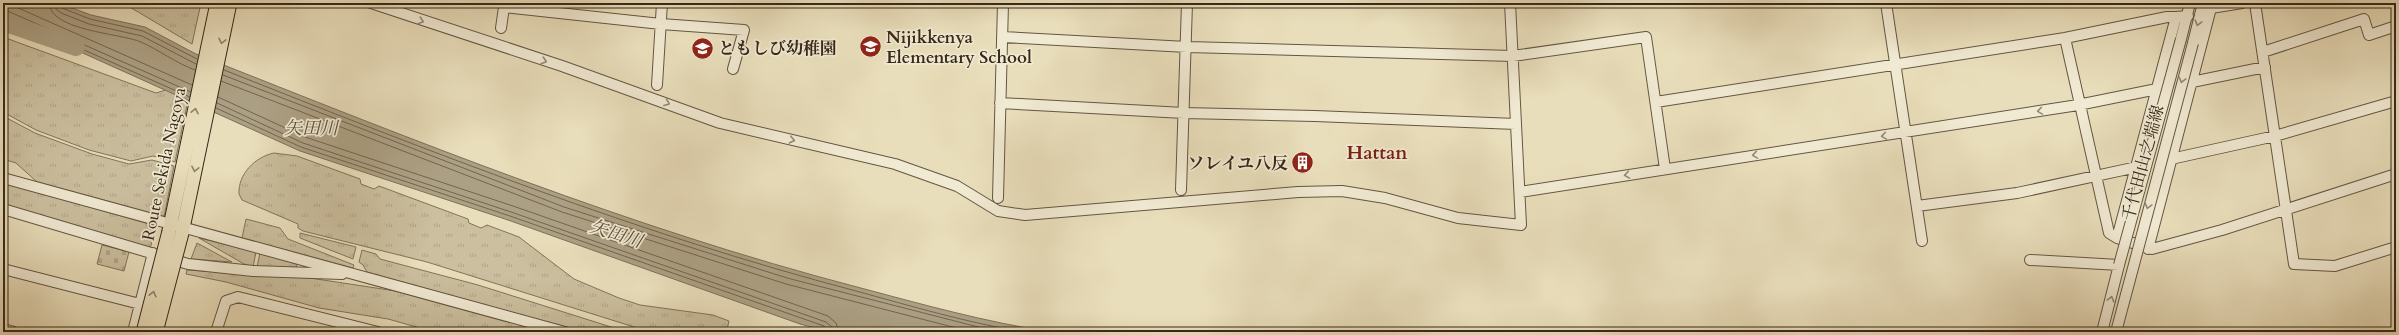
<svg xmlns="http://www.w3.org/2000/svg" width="2399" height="335" font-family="Cardo,'Noto Serif JP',serif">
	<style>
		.grass { fill: url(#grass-tufts); stroke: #81745c }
		.cemetery { fill: url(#cemetery-stones); stroke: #81745c }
		.water { fill: #aca084; stroke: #7d7059 }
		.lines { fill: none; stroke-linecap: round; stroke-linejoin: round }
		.shore { stroke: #72644e; stroke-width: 1 }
		.river { stroke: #aca084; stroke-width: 18 }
		.minor-casing { stroke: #645642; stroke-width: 12 }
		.major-casing { stroke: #372819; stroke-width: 15 }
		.minor { stroke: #f1ead3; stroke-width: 10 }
		.major { stroke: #e9debb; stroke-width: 13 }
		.minor-bridge-casing { stroke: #645642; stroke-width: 12; stroke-linecap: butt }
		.major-bridge-casing { stroke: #372819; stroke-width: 15; stroke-linecap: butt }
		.minor-bridge { stroke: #f1ead3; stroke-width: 10 }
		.major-bridge { stroke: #e9debb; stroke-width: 13 }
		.oneway { stroke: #948976 }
		.oneway2 { stroke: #90836a }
		.labels { text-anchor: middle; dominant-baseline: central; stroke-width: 3.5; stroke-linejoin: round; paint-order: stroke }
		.poi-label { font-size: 17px; font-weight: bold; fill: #372819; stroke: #f1ead3; text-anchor: start }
		.street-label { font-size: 17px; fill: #372819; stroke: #f1ead3 }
		.water-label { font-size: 18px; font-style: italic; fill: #5a4c39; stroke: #f1ead3 }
		.quarter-label { font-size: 19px; font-weight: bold; fill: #7a1f14; stroke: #f1ead3 }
	</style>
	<defs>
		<pattern id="grass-tufts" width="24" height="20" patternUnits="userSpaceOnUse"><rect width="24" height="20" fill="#cbbf9f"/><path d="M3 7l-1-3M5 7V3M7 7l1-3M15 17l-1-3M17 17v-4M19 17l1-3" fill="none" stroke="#afa488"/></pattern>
		<pattern id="cemetery-stones" width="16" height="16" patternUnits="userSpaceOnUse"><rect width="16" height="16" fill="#cbbf9f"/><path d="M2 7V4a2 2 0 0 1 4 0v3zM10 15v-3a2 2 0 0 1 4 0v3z" fill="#afa488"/></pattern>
	</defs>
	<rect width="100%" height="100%" fill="#e9debb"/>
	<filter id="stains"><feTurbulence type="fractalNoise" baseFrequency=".005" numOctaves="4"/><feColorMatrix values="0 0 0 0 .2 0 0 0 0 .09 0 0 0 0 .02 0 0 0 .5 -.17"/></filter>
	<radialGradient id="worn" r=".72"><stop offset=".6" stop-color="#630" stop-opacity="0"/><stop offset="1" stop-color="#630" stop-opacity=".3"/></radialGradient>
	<path class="grass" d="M123 3H201L192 44Z
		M3 37 156 93 166 90 189 96 175 162 153 156 131 161 89 150 36 130 3 112Z
		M3 116 35 133 92 154 129 164 152 160 174 166 164 217 37 182 16 163 3 159Z
		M274 153 297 156 360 179 361 184 374 189 379 186 468 219 469 223 481 228 487 225 519 237 574 279 619 298 640 305 713 315 729 321 727 330 730 332H650L427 262 303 231 298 228V224L242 200 239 194C238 174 255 157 274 153Z
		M3 182 156 226 150 249 3 204Z
		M246 219 280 228 288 239 354 265 353 268 242 238Z
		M300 233 356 247 353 259 300 238Z
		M199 238 256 252 253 267 244 264Z
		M197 243 232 262 191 259Z
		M362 250 376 254 380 259 478 285 627 332H582L367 272 363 265 359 262Z
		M260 253 297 264 296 269 257 267Z
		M187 270 310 278 409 293 550 332H434L388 319 319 308 226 282 186 274Z"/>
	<path class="cemetery" d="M102 245 129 252 124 271 97 264Z"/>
	<path class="water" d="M3 3H59L91 15 145 27 196 54C413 140 631 228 857 287 921 304 985 322 1051 332H830L800 324 508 220 300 151 3 17Z"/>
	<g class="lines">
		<path class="shore" d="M7 3 192 85
			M49 3C50 31 120 33 141 42 159 50 176 63 195 70
			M55 3 56 9 61 13 89 24 142 36 196 64
			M60 3 62 8 90 19 143 31 197 59
			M3 9 191 92
			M3 14 190 97
			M224 70C431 152 639 234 856 291 911 306 968 323 1024 332
			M223 75 564 207 787 278 998 332
			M221 81 562 212 786 284 972 332
			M218 97 305 137 513 206 828 316 836 323 839 332
			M217 103 303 143 511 212 826 322 831 326 833 332
			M216 108 301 147 510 216 824 326 828 332"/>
		<path class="river" d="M3 22 76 47"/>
		<defs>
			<path id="minor" d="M371 3 562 66 720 123 895 164 957 186 998 211 1025 215 1298 192 1342 191 1385 198 1458 218 1521 225 1510 3
				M505 3 504 7 661 24 744 30 733 69
				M1886 3 1922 241
				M2208 3 2211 8 2242 3
				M2255 3 2294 264 2335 266 2396 247
				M501 28 504 7
				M1002 37 1187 47 1513 56 1646 37 1665 169
				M2065 38 2109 233 2117 238 2152 249 2222 230 2396 174
				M2181 39 2190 3
				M2193 43 2203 3
				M2263 52 2364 19 2369 35 2396 26
				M2192 82 2265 67
				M657 85 662 3
				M1656 102 2065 38 2167 17H2176
				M1000 103 1184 113 1315 116 1516 124
				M2171 159 2275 136 2396 101
				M3 178 565 332
				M1181 190 1187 3
				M1520 192 2078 105 2157 89
				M998 198 1003 3
				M1917 206 2017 193 2137 167
				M3 209 188 264 253 271 342 274
				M2117 238 2176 17 2188 16
				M2148 249 2211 8
				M2030 260 2119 265 2102 332
				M3 269 140 304
				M3 329 14 332
				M133 332 153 253
				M216 332 226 301 238 297 378 332"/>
			<path id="major" d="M169 231 217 3
				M182 233 230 3"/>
		</defs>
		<use href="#minor" class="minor-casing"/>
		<use href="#major" class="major-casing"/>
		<use href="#minor" class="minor"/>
		<use href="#major" class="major"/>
		<defs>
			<path id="minor-bridge" d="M2119 265 2181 39
				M2116 332 2193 43"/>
			<path id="major-bridge" d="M143 332 169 231
				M156 332 182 233"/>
		</defs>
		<use href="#minor-bridge" class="minor-bridge-casing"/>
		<use href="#major-bridge" class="major-bridge-casing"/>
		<use href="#minor-bridge" class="minor-bridge"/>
		<use href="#major-bridge" class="major-bridge"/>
	</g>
	<defs><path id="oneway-chevron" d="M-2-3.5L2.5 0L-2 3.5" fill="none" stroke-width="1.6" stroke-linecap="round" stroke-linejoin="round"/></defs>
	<g class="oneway">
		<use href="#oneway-chevron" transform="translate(421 21) rotate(19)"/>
		<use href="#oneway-chevron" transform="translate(2198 23) rotate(105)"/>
		<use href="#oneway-chevron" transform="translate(544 61) rotate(18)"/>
		<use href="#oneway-chevron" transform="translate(2182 80) rotate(105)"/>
		<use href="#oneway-chevron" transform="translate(667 103) rotate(21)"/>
		<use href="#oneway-chevron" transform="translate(2040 111) rotate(171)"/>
		<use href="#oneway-chevron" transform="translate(1884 136) rotate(171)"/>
		<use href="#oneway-chevron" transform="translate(792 140) rotate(12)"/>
		<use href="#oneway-chevron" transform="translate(1755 155) rotate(171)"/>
		<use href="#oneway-chevron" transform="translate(1627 175) rotate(171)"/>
		<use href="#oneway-chevron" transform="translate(2148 206) rotate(105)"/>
		<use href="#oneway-chevron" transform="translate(2111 299) rotate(-75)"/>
	</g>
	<g class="oneway2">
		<use href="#oneway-chevron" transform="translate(222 41) rotate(102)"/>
		<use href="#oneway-chevron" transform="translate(195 111) rotate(-78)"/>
		<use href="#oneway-chevron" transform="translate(195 169) rotate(102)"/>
		<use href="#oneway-chevron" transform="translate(153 294) rotate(-76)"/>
	</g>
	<defs>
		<symbol id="school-disc" viewBox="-11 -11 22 22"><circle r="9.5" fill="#8f2418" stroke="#f1ead3"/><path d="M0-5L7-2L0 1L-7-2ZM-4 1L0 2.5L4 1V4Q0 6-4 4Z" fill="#fff"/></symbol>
		<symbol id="building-disc" viewBox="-11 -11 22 22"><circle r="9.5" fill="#8f2418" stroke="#f1ead3"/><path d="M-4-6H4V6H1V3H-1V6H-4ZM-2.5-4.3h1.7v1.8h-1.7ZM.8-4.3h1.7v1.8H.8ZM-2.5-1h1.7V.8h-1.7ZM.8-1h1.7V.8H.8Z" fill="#fff"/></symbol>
	</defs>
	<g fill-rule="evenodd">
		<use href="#school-disc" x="858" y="34" width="25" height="25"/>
		<use href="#school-disc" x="690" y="36" width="25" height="25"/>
		<use href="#building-disc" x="1290" y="150" width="25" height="25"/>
	</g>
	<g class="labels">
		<g class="poi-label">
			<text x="886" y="37">Nijikkenya<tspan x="886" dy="20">Elementary School</tspan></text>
			<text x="718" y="48">ともしび幼稚園</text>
			<text x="1288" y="163" text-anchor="end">ソレイユ八反</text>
		</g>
		<g class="street-label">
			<text transform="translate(2143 163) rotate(-75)">千代田山之端線</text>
			<text transform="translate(164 164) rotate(-78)">Route Sekida Nagoya</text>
		</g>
		<g class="water-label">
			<text x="311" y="128">矢田川</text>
			<text transform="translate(616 234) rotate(18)">矢田川</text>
		</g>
		<g class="quarter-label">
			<text x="1377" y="153">Hattan</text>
		</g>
	</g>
	<rect width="2399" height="335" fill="none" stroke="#e9debb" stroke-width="16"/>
	<rect x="4" y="4" width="2391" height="327" fill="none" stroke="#372819" stroke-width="2"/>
	<rect x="8" y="8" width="2383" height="319" fill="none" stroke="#372819"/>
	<rect width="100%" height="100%" filter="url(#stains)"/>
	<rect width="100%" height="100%" fill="url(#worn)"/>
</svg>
